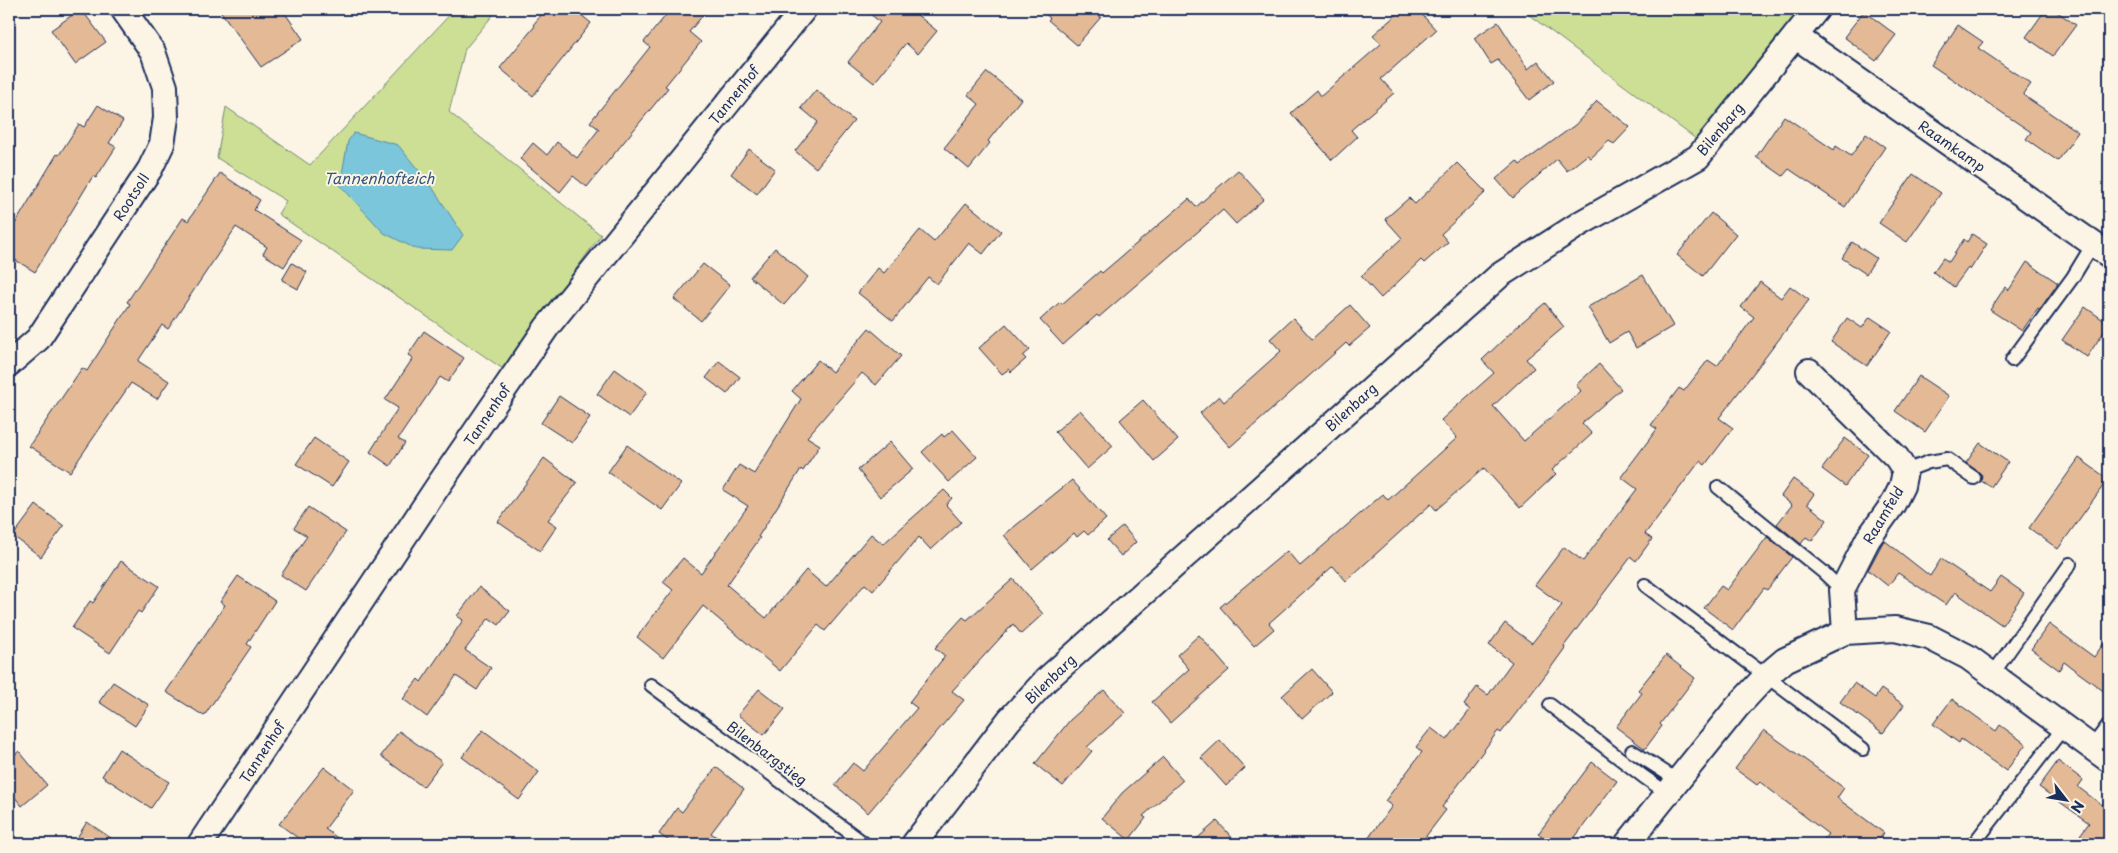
<svg xmlns="http://www.w3.org/2000/svg" width="2118" height="853" font-family="'Playpen Sans',sans-serif">
	<style>
		.green { fill: #ccdf94; stroke: #748779 }
		.water { fill: #7bc6db; stroke: #558aa9 }
		.building { fill: #e4b995; stroke: #1b2f5e }
		.lines { fill: none; stroke-linecap: round; stroke-linejoin: round }
		.service-casing { stroke: #1b2f5e; stroke-width: 16 }
		.minor-casing { stroke: #1b2f5e; stroke-width: 28 }
		.service { stroke: #fcf5e5; stroke-width: 12 }
		.minor { stroke: #fcf5e5; stroke-width: 24 }
		.labels { text-anchor: middle; dominant-baseline: central; stroke-width: 4; stroke-linejoin: round; paint-order: stroke }
		.street-label { font-size: 14px; fill: #1b2f5e; stroke: #fcf5e5 }
		.water-label { font-size: 15px; font-style: italic; fill: #33557d; stroke: #fcf5e5 }
	</style>
	<rect width="100%" height="100%" fill="#fcf5e5"/>
	<filter id="ink" filterUnits="userSpaceOnUse"><feTurbulence type="fractalNoise" baseFrequency=".02" numOctaves="2"/><feDisplacementMap in="SourceGraphic" scale="10" xChannelSelector="R" yChannelSelector="G"/><feConvolveMatrix kernelMatrix="1 2 1 2 8 2 1 2 1" color-interpolation-filters="sRGB"/></filter>
	<g filter="url(#ink)">
		<path class="green" d="M455 9H498L465 49 449 112 601 235 503 369 278 214 286 201 217 158 226 107 310 165Z
			M1521 9H1807L1696 139Z"/>
		<path class="water" d="M354 133 398 145 432 187 463 235 452 250 416 249 384 233 340 185 348 141Z"/>
		<path class="building" d="M81 9 106 42 75 64 51 30Z
			M219 9H282L303 39 261 67Z
			M546 9H574L591 23 533 96 500 68 535 26 533 25Z
			M671 9H708L689 32 701 42 665 86 668 88 587 187 573 176 560 192 520 159 533 143 547 155 557 142 577 158 599 129 590 122 650 47 644 42Z
			M864 9H910L937 31 918 54 906 43 874 83 848 62 880 22Z
			M1039 9H1091L1101 17 1077 45 1048 20 1050 18Z
			M1403 9H1417L1436 30 1381 79 1394 93 1351 130 1357 137 1332 160 1291 113 1317 90 1321 96 1381 44 1373 35Z
			M2046 9H2053L2076 25 2053 56 2026 37Z
			M1864 11 1896 35 1876 61 1844 37Z
			M1498 22 1528 69 1538 61 1554 81 1529 100 1498 60 1491 64 1474 38Z
			M1958 25 1983 42 1978 48 2031 84 2023 95 2078 132 2058 161 2026 139 2031 132 1931 65Z
			M987 72 1021 99 988 141 990 143 969 169 944 148 979 104 968 95Z
			M816 90 854 121 816 168 795 151 818 122 801 108Z
			M1597 101 1630 127 1614 144 1609 141 1591 158 1587 155 1567 171 1557 159 1513 198 1496 179 1517 161 1520 165 1575 125Z
			M98 105 123 121 109 143 116 147 96 178 93 176 35 272 9 256V234L57 154 59 155 79 124 84 127Z
			M1784 116 1834 150 1836 146 1851 156 1866 134 1885 147 1845 207 1789 169 1783 176 1756 157Z
			M749 149 775 169 757 194 731 174Z
			M1457 163 1486 192 1441 234 1448 242 1424 263 1421 260 1381 298 1361 276 1402 238 1385 219 1409 198 1415 204Z
			M1238 170 1264 199 1236 224 1223 210 1099 317 1097 315 1063 345 1040 320 1060 302 1062 304 1100 271 1102 273 1189 199 1196 207Z
			M220 173 260 200 254 210 301 240 284 267 263 254 267 247 236 227 168 329 162 325 138 361 169 381 157 399 131 383 70 472 29 446 82 368 87 371 130 304 127 302 183 218 188 221Z
			M1913 174 1941 193 1907 242 1879 223Z
			M966 203 1001 231 983 254 969 243 937 284 928 277 893 321 858 293 878 268 884 273 920 230 934 242Z
			M1711 213 1736 234 1703 276 1677 255Z
			M1972 234 1987 244 1970 270 1968 268 1954 287 1933 272 1943 258 1949 262 1964 239 1967 242Z
			M1852 242 1876 258 1866 274 1842 258Z
			M775 248 808 277 784 305 750 277Z
			M2027 262 2058 283 2040 309 2038 308 2022 331 1990 310 2005 287 2009 290Z
			M292 263 307 272 298 289 282 280Z
			M703 264 730 285 701 321 674 299Z
			M1643 275 1673 326 1636 348 1627 332 1609 343 1588 307Z
			M1760 282 1781 298 1790 286 1809 300 1719 418 1733 428 1705 465 1700 461 1645 534 1652 539 1636 561 1631 557 1564 646 1565 648 1547 673 1501 733 1498 731 1442 807 1446 810 1420 844H1364L1392 806 1385 801 1422 752 1416 747 1431 728 1447 740 1470 710 1464 705 1477 687 1488 695 1512 662 1489 645 1505 623 1532 643 1562 605 1535 585 1564 547 1583 561 1637 489 1621 477 1657 429 1651 425 1679 388 1684 391 1708 360 1717 366 1754 317 1741 307Z
			M1545 303 1564 327 1526 359 1534 368 1493 406 1524 441 1581 391 1576 385 1599 364 1621 389 1582 423 1592 434 1552 470 1556 474 1520 508 1484 468 1436 510 1431 504 1346 581 1333 566 1269 623 1274 629 1254 646 1220 607 1287 551 1300 566 1383 494 1388 500 1457 438 1441 420 1494 373 1482 360 1522 322Z
			M1350 305 1370 328 1349 346 1346 343 1230 447 1200 413 1219 396 1224 402 1281 351 1270 339 1293 318 1312 339Z
			M2085 307 2109 324 2087 357 2062 340Z
			M1870 317 1891 331 1867 366 1831 342 1847 318 1862 328Z
			M1006 324 1030 350 1023 356 1026 359 1011 372 1009 369 1002 374 979 348Z
			M869 328 901 356 876 385 862 373 807 437 820 445 803 471 801 469 758 537 760 538 727 585 766 618 806 570 826 587 871 534 883 544 944 490 952 498 946 505 961 522 931 550 919 537 873 591 865 584 825 631 818 625 780 671 703 606 663 658 637 637 673 590 663 582 683 558 701 573 748 506 723 490 739 465 754 474 801 399 792 391 818 360 832 372Z
			M424 331 464 358 448 382 440 377 398 439 405 443 390 466 370 452 398 408 385 400 413 358 408 355Z
			M719 361 740 377 727 394 706 378Z
			M615 369 647 392 629 417 597 394Z
			M1919 376 1949 396 1925 432 1895 411Z
			M559 396 590 417 572 443 541 423Z
			M1143 400 1178 440 1154 461 1120 420Z
			M1080 410 1113 446 1087 469 1055 432Z
			M953 430 977 457 949 482 922 452 942 434 944 437Z
			M314 438 349 462 332 487 296 464Z
			M1845 438 1868 455 1845 486 1822 469Z
			M890 442 913 469 880 497 858 470Z
			M1980 443 2008 462 1991 487 1981 481 1982 475 1979 472 1966 463Z
			M627 445 681 484 662 510 608 472Z
			M544 458 577 483 548 520 557 526 540 551 498 522Z
			M2079 458 2108 479 2058 549 2029 528Z
			M1793 479 1814 494 1807 504 1827 520 1812 541 1806 537 1801 544 1777 524 1792 505 1781 496Z
			M1072 480 1106 519 1088 535 1084 531 1077 537 1074 533 1032 569 1004 535Z
			M36 505 64 526 41 557 13 536Z
			M308 507 346 532 306 591 281 575 307 536 294 528Z
			M1123 526 1136 542 1121 556 1107 540Z
			M1767 537 1792 557 1767 590 1764 588 1733 630 1704 608 1721 586 1727 590Z
			M1884 540 1930 576 1941 559 1990 592 2001 577 2024 593 2002 625 1955 592 1946 605 1898 573 1888 586 1868 570Z
			M121 561 159 586 141 613 138 611 110 653 72 628 90 601 93 603Z
			M238 576 275 601 247 644 251 647 204 716 166 692 225 605 220 602Z
			M1013 579 1043 614 1021 634 1013 624 952 691 964 700 868 813 835 785 853 763 863 771 917 708 909 702 945 656 935 648 963 617 967 620Z
			M479 587 510 611 499 625 489 618 465 650 491 668 477 690 456 676 427 717 403 699 418 679 421 682 463 620 457 616Z
			M2049 624 2094 657 2109 636V695L2064 662 2059 670 2031 649Z
			M1199 635 1229 670 1170 723 1152 702 1189 669 1177 655Z
			M1666 655 1695 678 1660 724 1662 726 1645 749 1616 727 1642 693 1638 690Z
			M1312 669 1332 692 1302 719 1282 696Z
			M113 682 149 705 135 726 99 702Z
			M1854 683 1875 698 1881 689 1904 705 1883 733 1840 702Z
			M759 689 785 709 764 735 738 715Z
			M1104 690 1125 713 1087 747 1092 751 1063 786 1035 764 1070 720Z
			M1952 699 1996 731 2000 725 2026 744 2006 771 1961 739 1959 743 1933 724Z
			M483 730 539 772 519 800 462 757Z
			M1764 730 1844 788 1837 798 1884 833 1876 844H1820L1828 834 1760 782 1757 785 1735 769Z
			M399 731 442 762 423 787 381 756Z
			M1220 740 1245 768 1226 786 1201 758Z
			M119 749 169 782 151 808 102 776Z
			M19 751 47 785 22 806 9 790V760Z
			M1163 757 1183 780 1143 816 1146 818 1129 840 1102 818 1122 793Z
			M2058 761 2083 780 2078 787 2102 805 2109 794V844H2093L2080 835 2089 823 2039 787Z
			M1592 762 1617 781 1570 844H1552L1538 834Z
			M324 767 354 790 325 829 346 844H306L279 824Z
			M716 767 744 789 711 833 726 844H673L659 834 677 808 682 812Z
			M1217 821 1238 844H1191Z
			M87 822 120 844H73Z"/>
		<g class="lines">
			<defs>
				<path id="service" d="M2012 360 2073 277 2093 244
					M1905 471 1929 462 1947 459 1974 478
					M1718 487 1822 571 1842 590
					M1645 585 1863 749
					M1992 675 2070 564
					M651 685 865 844
					M1550 705 1644 777 1667 793
					M2092 747 2109 724
					M1632 751 1677 780
					M1975 842 2064 727"/>
				<path id="minor" d="M1795 36 2109 255
					M9 364 38 339 150 169 162 144 166 118 165 87 153 52 123 9
					M1809 371 1897 458 1905 471 1902 486 1893 504 1868 539 1842 590 1845 632
					M200 844 436 489 547 327 804 9
					M914 844 1009 720 1046 680 1500 275 1581 223 1698 157 1817 9
					M1627 844 1737 707 1765 677 1785 660 1845 632 1895 629 1929 637 1968 657 2109 760"/>
			</defs>
			<use href="#service" class="service-casing"/>
			<use href="#minor" class="minor-casing"/>
			<use href="#service" class="service"/>
			<use href="#minor" class="minor"/>
		</g>
	</g>
	<g class="labels">
		<g class="street-label">
			<text transform="translate(734 95) rotate(-51)">Tannenhof</text>
			<text transform="translate(1720 129) rotate(-50)">Bilenbarg</text>
			<text transform="translate(1952 146) rotate(35)">Raamkamp</text>
			<text transform="translate(131 197) rotate(-57)">Rootsoll</text>
			<text transform="translate(1351 407) rotate(-42)">Bilenbarg</text>
			<text transform="translate(487 415) rotate(-56)">Tannenhof</text>
			<text transform="translate(1883 515) rotate(-59)">Raamfeld</text>
			<text transform="translate(1050 679) rotate(-44)">Bilenbarg</text>
			<text transform="translate(262 752) rotate(-57)">Tannenhof</text>
			<text transform="translate(767 753) rotate(37)">Bilenbargstieg</text>
		</g>
		<g class="water-label">
			<text x="379" y="177">Tannenhofteich</text>
		</g>
	</g>
	<rect width="2118" height="853" fill="none" stroke="#fcf5e5" stroke-width="30"/>
	<rect x="15" y="15" width="2088" height="823" fill="none" stroke="#1b2f5e" stroke-width="2" filter="url(#ink)"/>
	<g transform="translate(2066 800) rotate(121)" stroke="#fcf5e5" stroke-width="4" paint-order="stroke">
	<path d="M0-4L9 19L0 12L-9 19Z" fill="#1b2f5e"/>
	<text y="-8" font-size="14" font-weight="bold" text-anchor="middle" fill="#1b2f5e">N</text>
	</g>
</svg>
